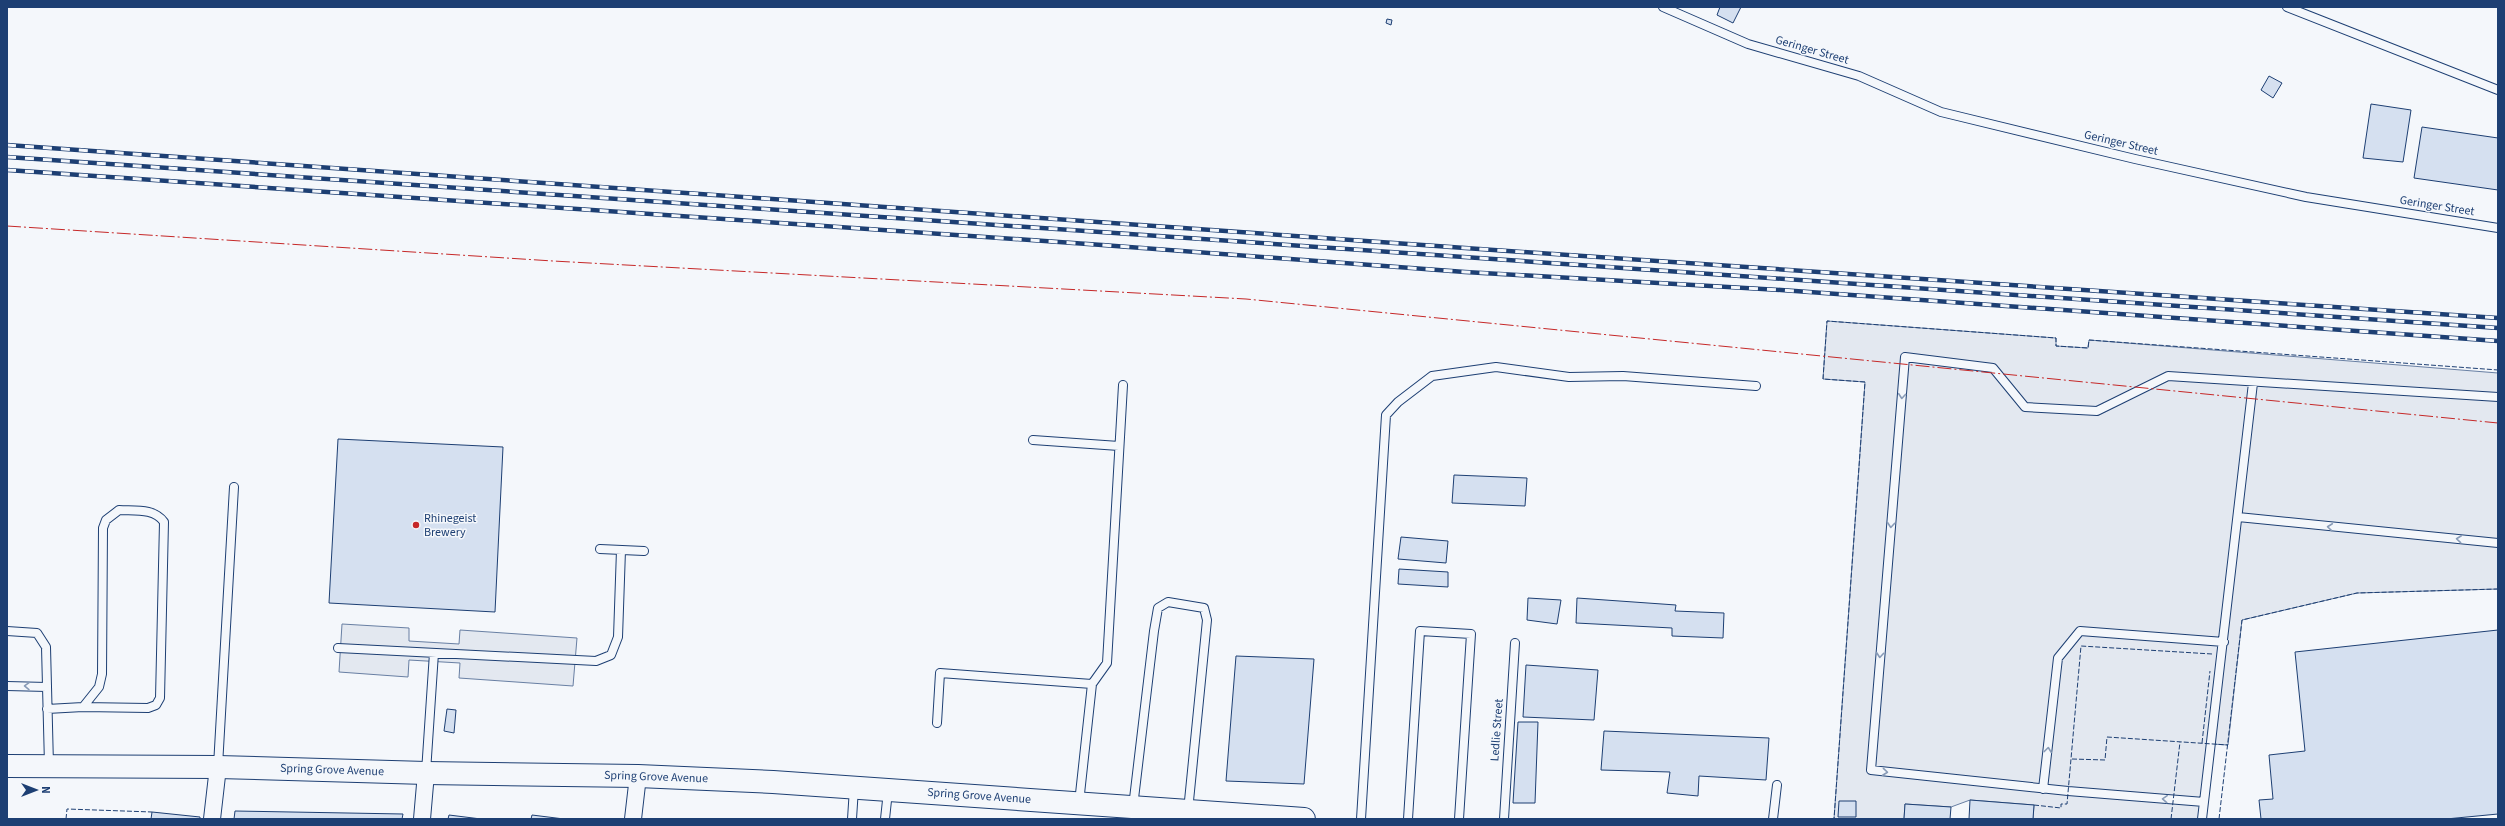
<svg xmlns="http://www.w3.org/2000/svg" width="2505" height="826" font-family="'Source Sans 3',sans-serif">
	<style>
		.parking { fill: #e3e8f0; stroke: #687fa3 }
		.building { fill: #d5e0f0; stroke: #1d3f73 }
		.lines { fill: none; stroke-linecap: round; stroke-linejoin: round }
		.service-casing { stroke: #1d3f73; stroke-width: 10 }
		.minor-casing { stroke: #1d3f73; stroke-width: 18 }
		.secondary-casing { stroke: #1d3f73; stroke-width: 24 }
		.service { stroke: #f4f7fb; stroke-width: 8 }
		.minor { stroke: #f4f7fb; stroke-width: 16 }
		.secondary { stroke: #f4f7fb; stroke-width: 22 }
		.rail-casing { stroke: #1d3f73; stroke-width: 4.5 }
		.rail { stroke: #f4f7fb; stroke-width: 3; stroke-dasharray: 9; stroke-linecap: butt }
		.fence { stroke: #1d3f73; stroke-width: 1; stroke-dasharray: 5 2; stroke-linecap: butt }
		.power { stroke: #c62828; stroke-width: 1; stroke-dasharray: 14 3 2 3; stroke-linecap: butt }
		.oneway { stroke: #889bb7 }
		.poi-dot { fill: #c62828; stroke: #f4f7fb; stroke-width: 1.5 }
		.labels { text-anchor: middle; dominant-baseline: central; stroke-width: 3; stroke-linejoin: round; paint-order: stroke }
		.street-label { font-size: 12px; fill: #1d3f73; stroke: #f4f7fb }
		.poi-label { font-size: 12px; fill: #1d3f73; stroke: #f4f7fb; text-anchor: start }
	</style>
	<rect width="100%" height="100%" fill="#f4f7fb"/>
	<path class="parking" d="M1827 321 2056 338V346L2088 348 2089 340 2498 373V589L2357 593 2242 620 2228 745 2212 744 2202 819H2033L2034 805 1970 800 1951 807 1905 804 1904 819H1834L1865 382 1823 379Z
		M342 624 409 628V641L459 644 460 630 577 638 573 686 459 678 460 663 409 660 408 677 339 672Z"/>
	<path class="building" d="M1720 7H1741L1733 23 1717 15Z
		M1387 19 1392 20 1391 25 1386 23Z
		M2269 76 2282 83 2273 98 2261 90Z
		M2371 104 2411 110 2403 162 2363 158Z
		M2422 127 2498 138V190L2414 178Z
		M338 439 503 447 495 612 329 603Z
		M1454 475 1527 478 1525 506 1452 503Z
		M1401 537 1448 541 1446 563 1398 559Z
		M1399 569 1448 572V587L1398 584Z
		M1528 598 1561 600 1557 624 1527 620Z
		M1577 598 1676 605 1675 611 1724 613 1723 638 1672 636V628L1576 623Z
		M2498 630V814L2446 819H2261L2259 800 2273 799 2269 755 2305 751 2295 652Z
		M1236 656 1314 659 1304 784 1226 781Z
		M1526 665 1598 670 1594 720 1523 717Z
		M447 709 456 710 454 733 444 731Z
		M1518 722H1538L1535 803H1513Z
		M1604 731 1769 738 1766 780 1699 776 1698 796 1667 793 1670 772 1601 770Z
		M1970 800 2034 805 2033 819H1969Z
		M1839 801H1856V817H1838Z
		M1905 804 1951 807 1950 819H1904Z
		M235 811 403 814 402 819H234Z
		M152 812 200 817V819H151Z
		M449 815 481 819H448Z
		M532 815 564 819H531Z"/>
	<g class="lines">
		<defs>
			<path id="service" d="M1663 7 1748 44 1859 76 1941 112 2135 159 2306 197 2498 228
				M2287 7 2498 90
				M1033 440 1119 446
				M2238 517 2498 543
				M600 549 644 551
				M7 631 37 633 46 647 49 765
				M338 648 596 661 611 655 618 637 621 550
				M7 686 47 687
				M47 709 83 707 99 687 102 674 103 528 106 520 119 510C135 511 154 508 164 522L160 698 156 705 148 708 83 707
				M937 723 940 673 1092 684
				M218 766 234 487
				M426 772 434 653
				M2043 789 2058 658 2080 631 2224 642
				M2204 802 2068 791 1871 770 1905 357 1993 368 2025 407 2097 411 2168 376 2498 397
				M1079 803 1092 684 1107 663 1123 385
				M1133 807 1154 631 1158 608 1168 602 1204 608 1207 620 1188 811
				M852 819 854 788
				M885 819 888 791
				M1361 819 1386 415 1398 402 1432 376 1496 367 1569 377 1623 376 1756 386
				M1408 819 1420 631 1471 634 1459 819
				M1504 819 1515 643
				M1773 819 1777 785
				M2202 819 2253 383"/>
			<path id="minor" d="M212 819 218 767
				M422 819 426 773
				M633 819 638 776"/>
			<path id="secondary" d="M7 766 218 767 426 773 638 776 773 782 1304 819"/>
		</defs>
		<use href="#service" class="service-casing"/>
		<use href="#minor" class="minor-casing"/>
		<use href="#secondary" class="secondary-casing"/>
		<use href="#service" class="service"/>
		<use href="#minor" class="minor"/>
		<use href="#secondary" class="secondary"/>
		<defs>
			<path id="rail" d="M7 145 1465 248 2498 318
				M7 157 2498 328
				M7 170 1102 245 1465 272 1781 290 2498 341"/>
		</defs>
		<use href="#rail" class="rail-casing"/>
		<use href="#rail" class="rail"/>
		<path class="fence" d="M2202 743 2210 671
			M2072 759 2105 760 2107 737 2228 745
			M2034 805 2061 808V804H2067L2081 646 2212 654
			M66 819 67 809 152 812
			M1844 819H1834L1865 382 1823 379 1827 321 2056 338V346L2088 348 2089 340 2498 370
			M2171 819 2180 742
			M2219 819 2242 620 2357 593 2498 589"/>
		<path class="power" d="M7 226 553 261 1246 299 2498 423"/>
	</g>
	<defs><path id="oneway-chevron" d="M-2-3.5L2.5 0L-2 3.5" fill="none" stroke-width="1.6" stroke-linecap="round" stroke-linejoin="round"/></defs>
	<g class="oneway">
		<use href="#oneway-chevron" transform="translate(1902 396) rotate(95)"/>
		<use href="#oneway-chevron" transform="translate(1891 525) rotate(95)"/>
		<use href="#oneway-chevron" transform="translate(2330 527) rotate(-174)"/>
		<use href="#oneway-chevron" transform="translate(2459 539) rotate(-174)"/>
		<use href="#oneway-chevron" transform="translate(1880 655) rotate(95)"/>
		<use href="#oneway-chevron" transform="translate(27 686) rotate(-179)"/>
		<use href="#oneway-chevron" transform="translate(2048 750) rotate(-83)"/>
		<use href="#oneway-chevron" transform="translate(1885 772) rotate(6)"/>
		<use href="#oneway-chevron" transform="translate(2165 799) rotate(-176)"/>
	</g>
	<circle class="poi-dot" cx="416" cy="525" r="4"/>
	<g class="labels">
		<g class="street-label">
			<text transform="translate(1812 50) rotate(16)">Geringer Street</text>
			<text transform="translate(2121 143) rotate(13)">Geringer Street</text>
			<text transform="translate(2437 206) rotate(9)">Geringer Street</text>
			<text transform="translate(1497 730) rotate(-86)">Ledlie Street</text>
			<text transform="translate(332 770) rotate(2)">Spring Grove Avenue</text>
			<text transform="translate(656 777) rotate(2)">Spring Grove Avenue</text>
			<text transform="translate(979 796) rotate(4)">Spring Grove Avenue</text>
		</g>
		<g class="poi-label">
			<text x="424" y="518">Rhinegeist<tspan x="424" dy="14">Brewery</tspan></text>
		</g>
	</g>
	<rect width="2505" height="826" fill="none" stroke="#1d3f73" stroke-width="16"/>
	<g transform="translate(36 790) rotate(90)" stroke="#f4f7fb" stroke-width="3" paint-order="stroke">
	<path d="M0-3L7 15L0 10L-7 15Z" fill="#1d3f73"/>
	<text y="-6" font-size="11" font-weight="bold" text-anchor="middle" fill="#1d3f73">N</text>
	</g>
</svg>
